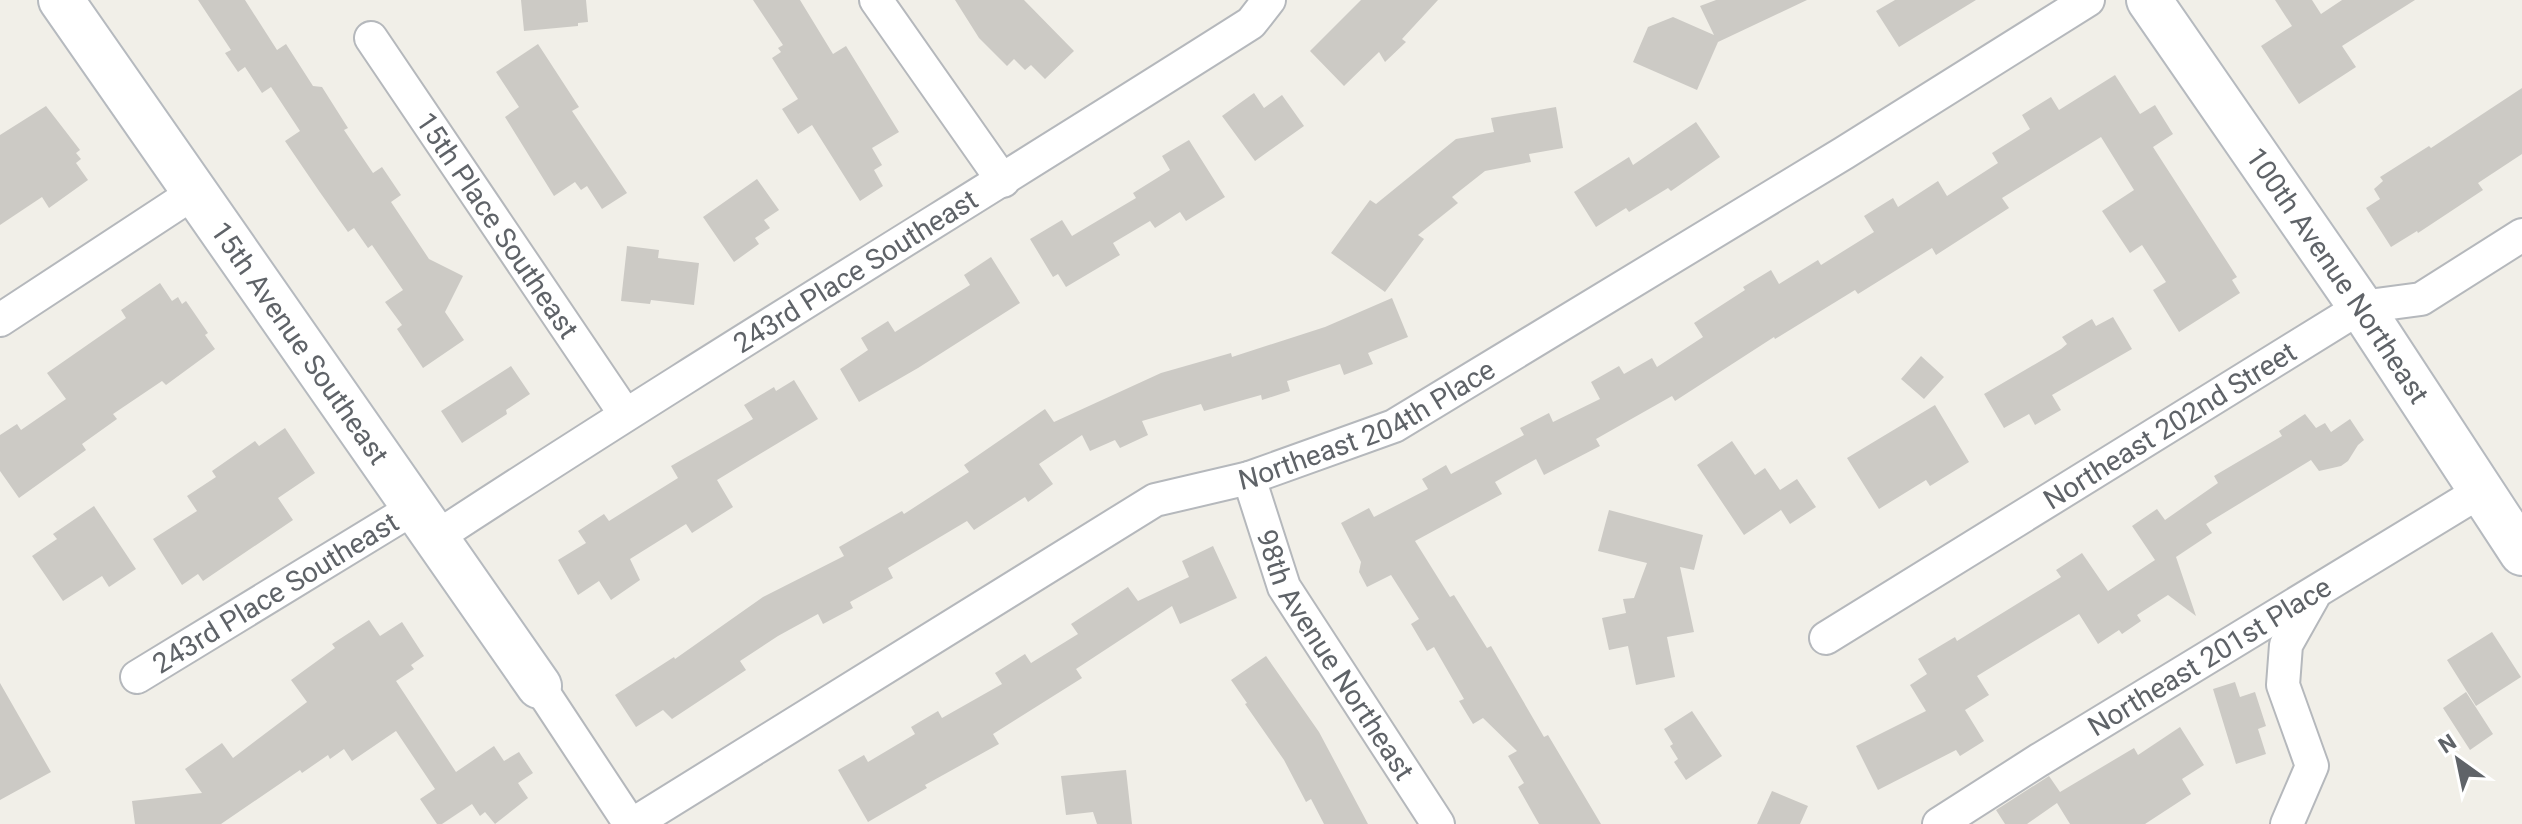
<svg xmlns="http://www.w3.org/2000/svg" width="2522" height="824" font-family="Roboto,sans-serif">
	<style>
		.building { fill: #cccac5 }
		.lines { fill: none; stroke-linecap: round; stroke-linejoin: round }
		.street-casing { stroke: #b5b8bc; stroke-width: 36 }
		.secondary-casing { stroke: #b6babf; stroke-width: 48 }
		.street { stroke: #fff; stroke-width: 32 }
		.secondary { stroke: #fff; stroke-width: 44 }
		.labels { text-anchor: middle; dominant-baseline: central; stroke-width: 8; stroke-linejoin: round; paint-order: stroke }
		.street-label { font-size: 28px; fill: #5f6368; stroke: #fff }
	</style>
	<rect width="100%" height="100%" fill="#f1efe8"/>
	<path class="building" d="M198 0H245L277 50 286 44 313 86 322 87 348 128 344 130 373 173 382 167 401 195 391 202 429 259 463 276 445 312 464 340 423 368 397 329 402 325 385 302 403 290 372 245 368 248 354 228 348 232 319 191 285 141 300 131 271 87 262 93 245 67 238 72 225 53 231 50Z
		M521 0H586L588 22 578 23V26L524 31Z
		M753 0H800L833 54 846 46 899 132 872 148 882 165 874 170 883 186 860 201 812 125 798 134 782 109 798 99 772 58 781 52 778 48 783 45Z
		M955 0H1024L1074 51 1045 79 1031 65 1025 70 1014 59 1007 66 979 38Z
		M1361 0H1438L1402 39 1406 42 1385 62 1379 52 1344 86 1310 51Z
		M1716 0H1807L1718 42 1697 90 1633 62 1648 27 1673 17 1714 35 1700 6Z
		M1895 0H1976L1899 47 1876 11Z
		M2275 0H2312L2321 14 2342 0H2415L2342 46 2356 67 2299 104 2261 46 2292 26Z
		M538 44 579 107 572 111 627 193 602 209 587 186 581 190 575 182 554 196 505 117 519 107 496 72Z
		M2115 75 2140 114 2155 105 2173 134 2153 147 2237 277 2232 280 2240 293 2179 332 2153 290 2166 282 2142 245 2130 253 2102 211 2134 190 2101 137 2002 198 2009 208 1936 255 1932 248 1858 294 1855 290 1775 339 1774 337 1675 401 1672 396 1596 439 1600 446 1544 475 1536 459 1495 482 1502 494 1415 541 1450 597 1454 595 1487 648 1491 646 1544 737 1548 735 1601 824H1539L1518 787 1524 783 1508 756 1517 751 1483 718 1473 724 1459 701 1464 699 1434 647 1427 651 1411 624 1419 619 1391 575 1367 587 1359 572 1361 562 1341 523 1369 508 1374 517 1428 489 1422 479 1446 465 1451 474 1524 435 1520 428 1549 413 1553 422 1600 399 1591 382 1619 366 1624 374 1652 358 1657 367 1703 337 1694 323 1745 290 1743 287 1771 270 1779 284 1818 260 1821 265 1874 232 1864 216 1893 198 1898 207 1938 181 1947 196 1998 163 1992 153 2030 129 2022 115 2051 97 2059 110Z
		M2522 88V154L2478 183 2483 190 2418 233 2417 231 2391 247 2366 208 2380 199 2374 189 2383 181 2380 177 2429 146 2431 148Z
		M1254 93 1264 108 1282 95 1304 126 1255 161 1222 116Z
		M46 106 80 150 76 153 81 159 76 163 88 180 49 208 42 197 0 225V135Z
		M1556 107 1563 148 1529 154 1531 162 1485 171 1452 197 1458 203 1418 235 1424 239 1385 292 1331 253 1370 200 1376 204 1456 139 1494 132 1491 118Z
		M1696 122 1720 157 1671 191 1668 188 1629 212 1626 208 1596 227 1574 192 1629 157 1633 165Z
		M1189 140 1225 197 1186 221 1180 212 1155 228 1150 221 1113 243 1120 255 1066 287 1058 274 1053 277 1030 239 1062 220 1072 236 1136 198 1133 193 1170 170 1162 156Z
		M757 179 779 210 764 220 770 228 755 238 759 244 734 262 703 217Z
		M627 246 659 250 658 258 699 263 694 305 651 300 650 304 621 301Z
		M991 257 1020 303 918 368 859 402 840 369 868 350 861 338 888 321 895 332 970 285 964 275Z
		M160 283 172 301 178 297 182 304 186 301 208 333 205 335 215 349 166 385 162 381 113 414 117 419 82 444 86 450 19 498 0 471V435L17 424 21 430 66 399 47 373 126 318 121 310Z
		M1392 298 1408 337 1368 353 1373 364 1344 375 1340 364 1287 381 1290 391 1262 400 1261 395 1204 411 1201 404 1142 421 1148 435 1120 448 1115 440 1090 451 1082 435 1039 464 1053 484 1028 502 1025 497 974 530 967 521 888 568 893 578 850 602 853 608 823 624 818 614 778 636 740 661 746 670 672 719 663 710 636 727 615 695 674 657 675 659 763 597 844 556 839 547 902 511 904 514 969 472 964 465 1045 409 1054 422 1161 373 1231 353 1232 357 1325 327Z
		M2113 317 2132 349 2052 395 2061 410 2035 425 2029 414 2004 428 1984 394 2061 349 2067 344 2062 337 2092 319 2096 326Z
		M1921 356 1944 377 1924 399 1901 379Z
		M511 366 530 394 506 410 507 414 462 443 441 411Z
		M794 380 818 419 717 480 733 507 692 533 686 524 630 559 640 580 611 600 599 581 578 595 558 560 586 543 578 531 604 514 609 521 678 478 671 466 753 419 744 405 774 387 776 391Z
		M1935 405 1969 462 1930 486 1926 480 1879 509 1847 458Z
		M2305 414 2316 428 2325 423 2331 432 2350 419 2364 440 2358 445 2348 461 2341 466 2319 471 2311 460 2206 524 2212 533 2176 557 2196 616 2168 595 2137 615 2141 621 2122 634 2119 630 2098 644 2079 614 1977 676 1989 695 1965 710 1984 741 1960 756 1956 750 1878 790 1856 746 1926 711 1910 685 1927 674 1918 659 1955 637 1957 641 2061 577 2056 570 2082 553 2108 591 2155 560 2132 526 2157 509 2165 520 2218 483 2214 476 2282 436 2279 431Z
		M285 428 315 473 278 498 293 520 203 581 198 574 182 585 153 539 197 511 187 496 216 477 212 471 255 441 259 446Z
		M1732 441 1755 475 1765 468 1780 490 1797 479 1816 507 1790 524 1781 510 1744 535 1697 465Z
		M94 506 136 569 109 587 102 576 63 601 32 556 57 539 53 534Z
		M1609 510 1703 535 1694 570 1680 567 1694 632 1667 637 1675 677 1636 685 1628 646 1609 650 1602 618 1626 613 1623 599 1634 598 1647 563 1598 551Z
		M1213 546 1237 598 1180 624 1172 606 1076 669 1082 678 993 734 999 744 925 785 927 788 868 822 838 770 864 755 868 762 915 734 911 727 938 711 942 718 1002 684 995 673 1025 654 1031 663 1078 634 1071 624 1128 587 1138 601 1189 577 1182 561Z
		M369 620 380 636 402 622 424 656 411 665 414 669 396 681 456 772 494 746 504 761 519 752 533 773 518 783 528 798 495 824 485 812 480 816 472 804 442 824H437L420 799 435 789 396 731 352 761 344 749 330 759 328 755 302 773 300 770 221 824H135L132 801 202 793 185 769 222 743 233 758 307 702 291 680 335 648 332 644Z
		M2492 632 2521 677 2476 706 2447 660Z
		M1266 656 1319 732 1368 824H1324L1311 799 1306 802 1284 760 1245 704 1247 703 1231 680Z
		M2235 682 2240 697 2255 692 2266 726 2258 729 2266 754 2236 764 2213 689Z
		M0 683 51 772 0 800Z
		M2466 692 2493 734 2470 750 2443 708Z
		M1692 711 1722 756 1686 780 1674 762 1678 759 1670 746 1673 744 1664 729Z
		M2180 727 2204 765 2182 779 2191 794 2145 824H2070L2057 803 2027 824H2005L1996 810 2049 776 2060 792 2134 748 2138 755Z
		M1126 770 1132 824H1097L1093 812 1066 815 1061 776Z
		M1772 791 1808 806 1800 824H1757Z"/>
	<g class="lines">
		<defs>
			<g id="street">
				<path d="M876 0 1003 181"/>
				<path id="s1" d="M371 38 625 414"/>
				<path d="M0 320 195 192"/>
				<path id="s2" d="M1249 478 1284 587 1438 824"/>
				<path id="s3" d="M435 538C704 362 979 196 1251 23L1269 0"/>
				<path id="s4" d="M1826 638 2361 307 2421 299 2522 235"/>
				<path id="s5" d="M137 677 414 508"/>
				<path d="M539 686 630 824"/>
				<path id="s6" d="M633 824 1155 500 1249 478 1394 426 1844 153 2088 0"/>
				<path id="s7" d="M1939 824 2039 760 2481 491"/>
				<path d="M2287 824 2312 766 2283 685 2286 645 2313 597"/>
			</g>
			<g id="secondary">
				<path id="s8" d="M61 0 539 686"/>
				<path id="s9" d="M2149 0 2361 307 2522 553"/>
			</g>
		</defs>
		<use href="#street" class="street-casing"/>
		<use href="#secondary" class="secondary-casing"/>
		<use href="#street" class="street"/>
		<use href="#secondary" class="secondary"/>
	</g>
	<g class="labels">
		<g class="street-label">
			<text stroke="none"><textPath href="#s1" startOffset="226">15th Place Southeast</textPath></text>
			<text stroke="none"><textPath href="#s3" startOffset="498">243rd Place Southeast</textPath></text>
			<text stroke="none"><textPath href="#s9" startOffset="334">100th Avenue Northeast</textPath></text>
			<text stroke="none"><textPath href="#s8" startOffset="418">15th Avenue Southeast</textPath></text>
			<text stroke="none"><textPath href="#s6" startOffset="840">Northeast 204th Place</textPath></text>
			<text stroke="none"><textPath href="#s4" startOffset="404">Northeast 202nd Street</textPath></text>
			<text stroke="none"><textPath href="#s5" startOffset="162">243rd Place Southeast</textPath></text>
			<text stroke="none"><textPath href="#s2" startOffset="198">98th Avenue Northeast</textPath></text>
			<text stroke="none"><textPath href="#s7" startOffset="318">Northeast 201st Place</textPath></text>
		</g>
	</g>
	<g transform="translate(2458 760) rotate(327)" stroke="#ffffff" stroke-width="6" paint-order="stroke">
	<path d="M0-6L14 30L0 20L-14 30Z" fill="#5f6368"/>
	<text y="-12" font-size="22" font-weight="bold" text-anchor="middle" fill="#5f6368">N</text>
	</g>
</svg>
